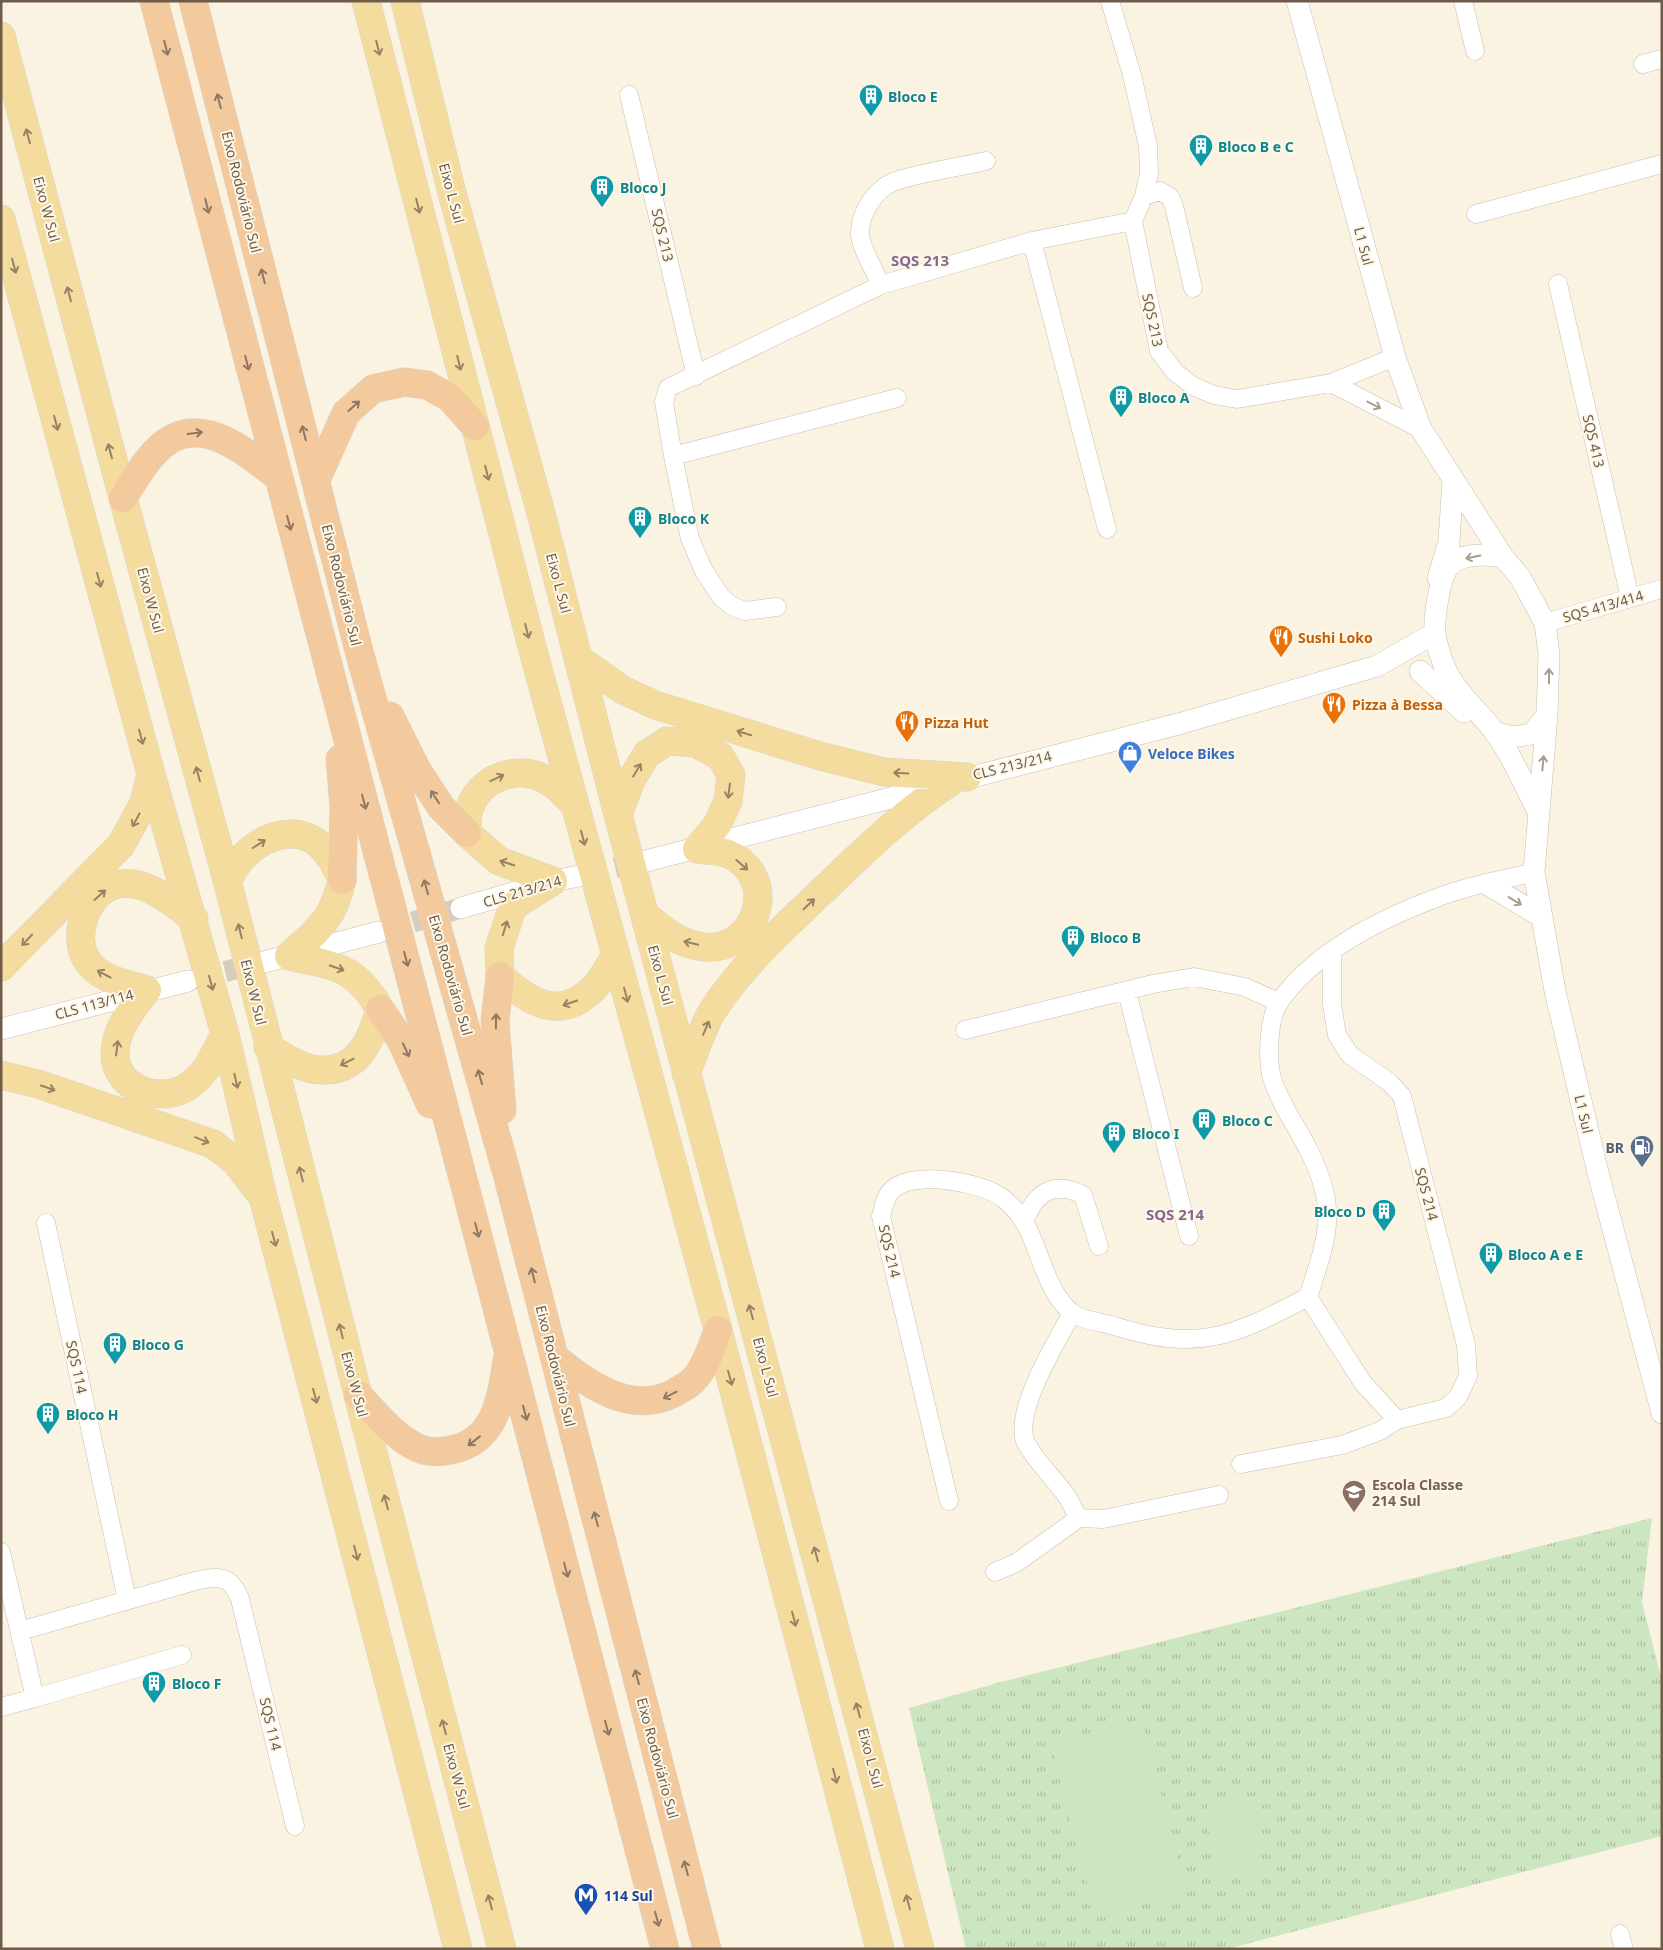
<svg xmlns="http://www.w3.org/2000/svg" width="1663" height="1950" font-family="'Noto Sans',sans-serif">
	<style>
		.grass { fill: url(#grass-tufts) }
		.garden { fill: #cde6c2 }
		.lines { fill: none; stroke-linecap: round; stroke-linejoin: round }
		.tertiary-tunnel { stroke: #d7cdbc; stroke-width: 21; stroke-dasharray: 21 11; stroke-linecap: butt }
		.minor-casing { stroke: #ccbdac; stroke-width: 19 }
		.tertiary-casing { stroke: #ccbdac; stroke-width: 22 }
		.primary-casing { stroke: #dad4d0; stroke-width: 29 }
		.trunk-casing { stroke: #dad4d0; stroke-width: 29 }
		.minor { stroke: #fff; stroke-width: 18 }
		.tertiary { stroke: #fff; stroke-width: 21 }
		.primary { stroke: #f4dc9e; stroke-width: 28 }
		.trunk { stroke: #f2ca9e; stroke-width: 28 }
		.oneway { stroke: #90775f }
		.oneway2 { stroke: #978263 }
		.oneway3 { stroke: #a99d92 }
		.labels { text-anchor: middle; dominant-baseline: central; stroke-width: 4; stroke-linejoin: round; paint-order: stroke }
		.culture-label { font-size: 14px; font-weight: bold; fill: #0d838f; stroke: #fdf7e7; text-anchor: start }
		.street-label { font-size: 14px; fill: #6f5b4a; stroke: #fdf7e7 }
		.food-label { font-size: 14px; font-weight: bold; fill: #c56008; stroke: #fdf7e7; text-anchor: start }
		.shop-label { font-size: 14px; font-weight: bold; fill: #366cbe; stroke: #fdf7e7; text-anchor: start }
		.service-label { font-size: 14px; font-weight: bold; fill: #4e5e75; stroke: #fdf7e7; text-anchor: end }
		.education-label { font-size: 14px; font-weight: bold; fill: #785e54; stroke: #fdf7e7; text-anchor: start }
		.transit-label { font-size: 14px; font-weight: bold; fill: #164399; stroke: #fdf7e7; text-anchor: start }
		.neighbourhood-label { font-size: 15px; font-weight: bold; fill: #876692; stroke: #fdf7e7 }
	</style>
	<defs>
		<pattern id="grass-tufts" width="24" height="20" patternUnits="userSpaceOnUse" patternTransform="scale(1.25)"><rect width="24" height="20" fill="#cde6c2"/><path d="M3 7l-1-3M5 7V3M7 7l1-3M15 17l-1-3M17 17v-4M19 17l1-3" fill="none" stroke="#abbda0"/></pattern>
	</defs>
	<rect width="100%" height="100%" fill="#faf3e2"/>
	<path class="grass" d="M1652 1518 1642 1602 1662 1681V1836L1227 1949H966L909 1708 1001 1682Z"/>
	<path class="garden" d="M1142 1719 1186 1891 1095 1915 1051 1743Z
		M1257 1798 1262 1874 1213 1878 1207 1801Z"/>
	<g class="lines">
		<path class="tertiary-tunnel" d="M584 875 645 861
			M382 931 461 908
			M194 979 264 962"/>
		<defs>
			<path id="minor" d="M1110 1 1132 75 1148 146 1149 173 1144 196 1133 221 1159 351 1175 372 1193 386 1214 395 1237 399 1331 383 1395 357
				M1463 1 1475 51
				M1643 64 1662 59
				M629 95 696 376
				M1144 196 1160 191 1170 197 1174 206 1193 288
				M1476 214 1662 164
				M1032 241 1107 529
				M1558 284 1630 598
				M881 285C875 271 861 248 860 235 859 215 874 190 893 182 918 173 959 167 986 161
				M1331 383 1421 429
				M673 456 897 398
				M777 607 745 611 732 606 721 597 704 571 690 539 673 456 664 402 668 388 881 285 1032 241 1133 221
				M1545 623 1662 589
				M1127 992 1189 1236
				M965 1030 1153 984 1194 977 1245 987 1278 1002
				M1024 1222C1035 1193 1053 1180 1083 1195L1099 1246
				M46 1223 127 1600
				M1308 1297 1363 1383 1397 1420
				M1072 1313C1057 1341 1012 1413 1026 1443 1037 1463 1053 1477 1066 1495 1071 1502 1074 1511 1079 1518L1103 1519 1219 1495
				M1241 1464 1342 1445 1380 1431 1397 1420 1446 1408 1458 1397 1468 1376 1466 1345 1402 1096 1389 1082 1350 1055 1337 1035 1332 1004V951
				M949 1501 881 1216C884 1206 885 1196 893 1189 915 1170 983 1182 1004 1199 1011 1205 1020 1215 1024 1222 1041 1250 1045 1290 1071 1312 1080 1320 1100 1322 1111 1325 1198 1353 1231 1337 1308 1297 1328 1236 1339 1209 1308 1149 1296 1125 1280 1104 1272 1078 1267 1059 1268 1017 1280 1001 1316 950 1382 918 1439 897 1469 885 1503 880 1534 872
				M1 1552 35 1698 182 1655
				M995 1572 1016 1563 1079 1518
				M20 1631 195 1581C218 1576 230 1574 240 1599L295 1826
				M1 1707 35 1698
				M1620 1934 1624 1949"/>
			<path id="tertiary" d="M1297 1 1395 357 1421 429 1503 557
				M1448 556 1453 481
				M1438 578 1449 542
				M1420 671 1464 712
				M1547 715 1534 872 1555 991 1598 1173 1662 1413
				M1495 732 1513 737 1532 734 1547 715 1549 654 1545 623 1520 577 1503 557C1487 554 1457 552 1447 569 1439 583 1434 617 1435 632 1436 644 1443 665 1449 676 1461 697 1480 713 1494 731 1512 755 1524 785 1538 811
				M646 861 1182 723 1377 666 1435 633
				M1487 884 1542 917
				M461 908 553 881 584 875
				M264 962 379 932
				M1 1029 188 981"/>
			<path id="primary" d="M366 1 531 643 718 1330 880 1949
				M405 1 452 193 541 513 618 815 920 1949
				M1 36 123 498 227 880 358 1395 502 1949
				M1 219 151 774 225 1034 263 1197 458 1949
				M579 659 621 689 655 705 820 756 884 772 967 777
				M618 815 631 780 647 754 667 741 695 743 720 756 731 775 728 801 717 825 697 849
				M227 880C232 873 236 864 243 857 266 833 304 822 327 853 334 861 338 871 342 880 333 920 318 930 289 956
				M553 881 513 906 499 948 500 976C529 1002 559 1022 593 989 602 980 608 967 615 957
				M553 881 499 861 467 833C467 827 467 819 468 813 477 778 518 762 548 781 558 786 566 796 574 804
				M645 915C660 927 672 939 690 944 754 965 785 878 728 854 719 850 707 851 697 849
				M194 919C174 904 148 880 120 884 87 888 69 938 89 963 101 980 128 984 147 990 132 1009 115 1029 115 1054 116 1092 165 1105 191 1084 208 1072 216 1051 225 1034
				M1 967 121 845 144 803 151 774
				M268 1047C283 1056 303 1070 321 1070 359 1072 372 1038 380 1009 355 966 335 966 289 956
				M686 1073C695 1052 702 1028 713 1010 741 967 781 930 818 895 861 854 902 813 953 780
				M1 1075 38 1084 213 1144 235 1161 258 1191"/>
			<path id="trunk" d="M154 1 665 1949
				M193 1 360 655 507 1174 707 1949
				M316 480 346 413 373 389 404 382 427 385 450 398 475 426
				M123 498C131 485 139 471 149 459 191 406 237 445 277 476
				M390 716 417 770 441 807 467 833
				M340 759 344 807 342 880
				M500 976 495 1021 502 1110
				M380 1009 401 1040 430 1104
				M554 1357C586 1383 629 1415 672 1394 681 1389 690 1385 697 1376 707 1363 712 1346 718 1330
				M358 1395C376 1414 394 1437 418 1448 428 1453 441 1452 451 1450 496 1441 501 1399 507 1360"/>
		</defs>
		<use href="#minor" class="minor-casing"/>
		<use href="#tertiary" class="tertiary-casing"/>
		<use href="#primary" class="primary-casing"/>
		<use href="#trunk" class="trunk-casing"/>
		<use href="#minor" class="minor"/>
		<use href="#tertiary" class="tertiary"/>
		<use href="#primary" class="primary"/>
		<use href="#trunk" class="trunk"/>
	</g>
	<defs><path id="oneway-shaft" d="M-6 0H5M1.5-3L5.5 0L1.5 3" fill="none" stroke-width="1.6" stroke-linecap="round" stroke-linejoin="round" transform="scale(1.25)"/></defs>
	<g class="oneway">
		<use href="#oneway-shaft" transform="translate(166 48) rotate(76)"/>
		<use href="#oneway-shaft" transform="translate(219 101) rotate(-104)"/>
		<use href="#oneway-shaft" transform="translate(207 206) rotate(76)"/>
		<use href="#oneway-shaft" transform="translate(263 276) rotate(-104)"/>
		<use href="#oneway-shaft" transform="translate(247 363) rotate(76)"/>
		<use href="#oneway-shaft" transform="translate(354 406) rotate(-42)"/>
		<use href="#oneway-shaft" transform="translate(195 433) rotate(-7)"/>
		<use href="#oneway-shaft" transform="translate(304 433) rotate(-104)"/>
		<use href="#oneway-shaft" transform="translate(289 523) rotate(75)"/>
		<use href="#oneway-shaft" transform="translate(435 797) rotate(-123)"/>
		<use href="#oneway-shaft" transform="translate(364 802) rotate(75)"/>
		<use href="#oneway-shaft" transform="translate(426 887) rotate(-106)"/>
		<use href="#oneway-shaft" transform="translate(406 959) rotate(75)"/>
		<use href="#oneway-shaft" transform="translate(496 1021) rotate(-89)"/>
		<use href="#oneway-shaft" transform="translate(406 1050) rotate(65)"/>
		<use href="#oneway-shaft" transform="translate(480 1077) rotate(-106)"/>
		<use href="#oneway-shaft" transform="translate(477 1230) rotate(75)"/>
		<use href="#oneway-shaft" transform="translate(533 1275) rotate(-104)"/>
		<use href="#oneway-shaft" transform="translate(670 1395) rotate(153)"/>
		<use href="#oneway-shaft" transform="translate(525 1413) rotate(75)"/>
		<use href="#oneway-shaft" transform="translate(474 1441) rotate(142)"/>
		<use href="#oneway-shaft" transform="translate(596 1519) rotate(-105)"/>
		<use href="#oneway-shaft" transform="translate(566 1570) rotate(75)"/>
		<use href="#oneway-shaft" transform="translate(637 1677) rotate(-105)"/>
		<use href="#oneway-shaft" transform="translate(607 1728) rotate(75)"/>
		<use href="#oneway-shaft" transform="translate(686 1868) rotate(-105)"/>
		<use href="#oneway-shaft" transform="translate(657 1919) rotate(75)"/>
	</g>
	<g class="oneway2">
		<use href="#oneway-shaft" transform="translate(378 48) rotate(76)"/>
		<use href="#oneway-shaft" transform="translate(28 136) rotate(-105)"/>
		<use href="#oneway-shaft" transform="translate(418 206) rotate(76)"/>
		<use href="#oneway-shaft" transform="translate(14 266) rotate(75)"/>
		<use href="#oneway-shaft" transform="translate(69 294) rotate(-105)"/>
		<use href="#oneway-shaft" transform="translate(459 363) rotate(76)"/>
		<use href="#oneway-shaft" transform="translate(56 423) rotate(75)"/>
		<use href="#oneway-shaft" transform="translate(110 451) rotate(-105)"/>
		<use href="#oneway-shaft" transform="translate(487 473) rotate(76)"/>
		<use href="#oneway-shaft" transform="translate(99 580) rotate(75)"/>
		<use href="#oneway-shaft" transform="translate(527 631) rotate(76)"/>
		<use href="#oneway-shaft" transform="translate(744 733) rotate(-163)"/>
		<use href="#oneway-shaft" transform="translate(141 737) rotate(75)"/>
		<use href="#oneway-shaft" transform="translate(637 770) rotate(-59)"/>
		<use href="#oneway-shaft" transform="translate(901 773) rotate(-177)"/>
		<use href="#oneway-shaft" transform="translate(198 774) rotate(-105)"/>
		<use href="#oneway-shaft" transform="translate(497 778) rotate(-25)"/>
		<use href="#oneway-shaft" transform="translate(729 791) rotate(97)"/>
		<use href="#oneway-shaft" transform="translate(136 820) rotate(118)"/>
		<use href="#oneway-shaft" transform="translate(583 838) rotate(75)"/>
		<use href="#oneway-shaft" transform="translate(259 844) rotate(-32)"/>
		<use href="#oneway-shaft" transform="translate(507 863) rotate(-162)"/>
		<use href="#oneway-shaft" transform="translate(742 865) rotate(41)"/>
		<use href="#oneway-shaft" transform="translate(100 895) rotate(-42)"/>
		<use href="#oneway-shaft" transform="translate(809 904) rotate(-44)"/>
		<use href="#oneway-shaft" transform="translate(505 928) rotate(-73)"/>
		<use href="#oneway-shaft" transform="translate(240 931) rotate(-104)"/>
		<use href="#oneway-shaft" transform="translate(27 940) rotate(133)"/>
		<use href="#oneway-shaft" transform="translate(691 943) rotate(-166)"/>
		<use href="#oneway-shaft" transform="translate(337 968) rotate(19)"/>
		<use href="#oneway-shaft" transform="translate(104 974) rotate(-152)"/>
		<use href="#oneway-shaft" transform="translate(211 983) rotate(75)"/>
		<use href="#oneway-shaft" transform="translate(626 995) rotate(75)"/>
		<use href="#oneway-shaft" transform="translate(570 1003) rotate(161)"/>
		<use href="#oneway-shaft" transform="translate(706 1028) rotate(-67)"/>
		<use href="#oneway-shaft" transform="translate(117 1048) rotate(-83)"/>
		<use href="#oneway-shaft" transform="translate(347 1062) rotate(153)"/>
		<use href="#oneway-shaft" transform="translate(236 1081) rotate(77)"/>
		<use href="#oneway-shaft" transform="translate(48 1088) rotate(19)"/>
		<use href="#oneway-shaft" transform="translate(202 1140) rotate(22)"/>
		<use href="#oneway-shaft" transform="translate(301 1174) rotate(-104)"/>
		<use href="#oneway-shaft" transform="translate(274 1239) rotate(75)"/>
		<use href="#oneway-shaft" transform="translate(751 1312) rotate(-105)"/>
		<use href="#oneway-shaft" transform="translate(341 1331) rotate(-104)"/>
		<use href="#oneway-shaft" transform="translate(730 1378) rotate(75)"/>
		<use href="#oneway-shaft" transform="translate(315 1396) rotate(75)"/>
		<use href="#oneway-shaft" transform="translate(386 1502) rotate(-105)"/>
		<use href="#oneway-shaft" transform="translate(356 1553) rotate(76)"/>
		<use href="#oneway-shaft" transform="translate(816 1554) rotate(-105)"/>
		<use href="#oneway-shaft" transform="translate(794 1619) rotate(75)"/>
		<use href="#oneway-shaft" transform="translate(858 1710) rotate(-105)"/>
		<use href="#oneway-shaft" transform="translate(444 1727) rotate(-105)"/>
		<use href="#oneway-shaft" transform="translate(835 1776) rotate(75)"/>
		<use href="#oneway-shaft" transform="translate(490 1902) rotate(-105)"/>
		<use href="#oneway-shaft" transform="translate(908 1902) rotate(-105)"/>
	</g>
	<g class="oneway3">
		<use href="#oneway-shaft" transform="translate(1374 405) rotate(27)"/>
		<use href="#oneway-shaft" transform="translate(1473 557) rotate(169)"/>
		<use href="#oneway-shaft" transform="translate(1549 676) rotate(-90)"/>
		<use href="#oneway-shaft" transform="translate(1543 763) rotate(-85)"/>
		<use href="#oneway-shaft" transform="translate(1515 901) rotate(31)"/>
	</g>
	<defs>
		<symbol id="building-pin" viewBox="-11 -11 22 30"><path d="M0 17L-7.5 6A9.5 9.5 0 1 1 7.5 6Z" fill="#0f9aa8" stroke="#fdf7e7"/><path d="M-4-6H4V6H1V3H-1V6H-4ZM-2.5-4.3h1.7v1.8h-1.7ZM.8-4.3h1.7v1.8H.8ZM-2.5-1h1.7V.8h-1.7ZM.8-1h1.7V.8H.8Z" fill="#fff"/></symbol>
		<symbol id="restaurant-pin" viewBox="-11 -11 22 30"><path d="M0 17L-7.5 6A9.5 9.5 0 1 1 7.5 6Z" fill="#e8710a" stroke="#fdf7e7"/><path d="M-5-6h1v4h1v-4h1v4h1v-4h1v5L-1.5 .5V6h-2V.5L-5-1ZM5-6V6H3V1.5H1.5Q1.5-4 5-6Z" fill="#fff"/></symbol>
		<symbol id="shop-pin" viewBox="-11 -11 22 30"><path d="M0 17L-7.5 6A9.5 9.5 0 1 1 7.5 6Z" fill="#3f7fe0" stroke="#fdf7e7"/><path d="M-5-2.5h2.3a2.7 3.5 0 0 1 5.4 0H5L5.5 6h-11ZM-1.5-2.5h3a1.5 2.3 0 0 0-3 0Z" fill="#fff"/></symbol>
		<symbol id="fuel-pin" viewBox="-11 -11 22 30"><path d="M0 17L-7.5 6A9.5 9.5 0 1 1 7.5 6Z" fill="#5c6f8a" stroke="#fdf7e7"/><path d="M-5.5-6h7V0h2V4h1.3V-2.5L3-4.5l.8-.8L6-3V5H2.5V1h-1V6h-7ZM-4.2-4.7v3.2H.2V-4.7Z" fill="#fff"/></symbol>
		<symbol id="school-pin" viewBox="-11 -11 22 30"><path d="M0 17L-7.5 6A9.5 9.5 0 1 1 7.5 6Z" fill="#8d6e63" stroke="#fdf7e7"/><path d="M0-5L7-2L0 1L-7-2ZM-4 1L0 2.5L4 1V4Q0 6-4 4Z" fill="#fff"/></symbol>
		<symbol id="metro-pin" viewBox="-11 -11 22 30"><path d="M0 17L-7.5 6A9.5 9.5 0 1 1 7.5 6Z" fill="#1a4fb4" stroke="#fdf7e7"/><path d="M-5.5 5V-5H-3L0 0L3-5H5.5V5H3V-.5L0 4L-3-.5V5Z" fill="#fff"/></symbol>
	</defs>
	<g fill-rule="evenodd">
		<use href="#building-pin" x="857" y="82" width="28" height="38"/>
		<use href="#building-pin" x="1187" y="132" width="28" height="38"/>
		<use href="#building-pin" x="588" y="173" width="28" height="38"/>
		<use href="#building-pin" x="1107" y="383" width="28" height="38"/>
		<use href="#building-pin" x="626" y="504" width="28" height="38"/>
		<use href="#restaurant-pin" x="1267" y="623" width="28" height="38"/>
		<use href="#restaurant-pin" x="1320" y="690" width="28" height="38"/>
		<use href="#restaurant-pin" x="893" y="708" width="28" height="38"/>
		<use href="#shop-pin" x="1116" y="739" width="28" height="38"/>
		<use href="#building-pin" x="1059" y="923" width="28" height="38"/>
		<use href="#building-pin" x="1190" y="1106" width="28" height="38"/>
		<use href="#building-pin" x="1100" y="1119" width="28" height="38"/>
		<use href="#fuel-pin" x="1628" y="1133" width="28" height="38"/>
		<use href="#building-pin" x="1370" y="1197" width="28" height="38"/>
		<use href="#building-pin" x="1477" y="1240" width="28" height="38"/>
		<use href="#building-pin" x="101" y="1330" width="28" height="38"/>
		<use href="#building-pin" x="34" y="1400" width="28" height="38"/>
		<use href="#school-pin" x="1340" y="1478" width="28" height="38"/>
		<use href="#building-pin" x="140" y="1669" width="28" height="38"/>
		<use href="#metro-pin" x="572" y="1881" width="28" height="38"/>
	</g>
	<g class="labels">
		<g class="culture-label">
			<text x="888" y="96">Bloco E</text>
			<text x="1218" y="146">Bloco B e C</text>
			<text x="620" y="187">Bloco J</text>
			<text x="1138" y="397">Bloco A</text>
			<text x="658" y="518">Bloco K</text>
			<text x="1090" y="937">Bloco B</text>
			<text x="1222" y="1120">Bloco C</text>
			<text x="1132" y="1133">Bloco I</text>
			<text x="1366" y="1211" text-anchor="end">Bloco D</text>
			<text x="1508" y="1254">Bloco A e E</text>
			<text x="132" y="1344">Bloco G</text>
			<text x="66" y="1414">Bloco H</text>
			<text x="172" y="1683">Bloco F</text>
		</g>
		<g class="street-label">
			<text transform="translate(242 192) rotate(76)">Eixo Rodoviário Sul</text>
			<text transform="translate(452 193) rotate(75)">Eixo L Sul</text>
			<text transform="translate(47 209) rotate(75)">Eixo W Sul</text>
			<text transform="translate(663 235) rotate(77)">SQS 213</text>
			<text transform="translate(1364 246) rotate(75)">L1 Sul</text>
			<text transform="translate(1153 320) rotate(78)">SQS 213</text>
			<text transform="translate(1594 441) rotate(77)">SQS 413</text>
			<text transform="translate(559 583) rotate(75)">Eixo L Sul</text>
			<text transform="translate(342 585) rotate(76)">Eixo Rodoviário Sul</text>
			<text transform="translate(151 600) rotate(75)">Eixo W Sul</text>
			<text transform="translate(1603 606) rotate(-16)">SQS 413/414</text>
			<text transform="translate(1012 765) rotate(-14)">CLS 213/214</text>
			<text transform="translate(522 891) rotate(-16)">CLS 213/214</text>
			<text transform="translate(451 975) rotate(74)">Eixo Rodoviário Sul</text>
			<text transform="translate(661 975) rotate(75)">Eixo L Sul</text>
			<text transform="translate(254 992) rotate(76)">Eixo W Sul</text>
			<text transform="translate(94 1004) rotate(-15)">CLS 113/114</text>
			<text transform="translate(1584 1114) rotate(77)">L1 Sul</text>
			<text transform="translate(1427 1194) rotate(75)">SQS 214</text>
			<text transform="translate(890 1251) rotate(77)">SQS 214</text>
			<text transform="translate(556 1366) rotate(76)">Eixo Rodoviário Sul</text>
			<text transform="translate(77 1367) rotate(78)">SQS 114</text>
			<text transform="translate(766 1367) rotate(75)">Eixo L Sul</text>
			<text transform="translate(355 1384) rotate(75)">Eixo W Sul</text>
			<text transform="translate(271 1724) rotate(77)">SQS 114</text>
			<text transform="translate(658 1758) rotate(75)">Eixo Rodoviário Sul</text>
			<text transform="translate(871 1758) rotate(75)">Eixo L Sul</text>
			<text transform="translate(457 1776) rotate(75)">Eixo W Sul</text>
		</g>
		<g class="food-label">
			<text x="1298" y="637">Sushi Loko</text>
			<text x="1352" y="704">Pizza à Bessa</text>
			<text x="924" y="722">Pizza Hut</text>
		</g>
		<g class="shop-label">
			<text x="1148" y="753">Veloce Bikes</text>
		</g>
		<g class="service-label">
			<text x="1624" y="1147">BR</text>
		</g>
		<g class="education-label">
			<text x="1372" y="1484">Escola Classe<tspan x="1372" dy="16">214 Sul</tspan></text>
		</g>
		<g class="transit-label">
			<text x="604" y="1895">114 Sul</text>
		</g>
		<g class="neighbourhood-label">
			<text x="920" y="260">SQS 213</text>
			<text x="1175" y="1214">SQS 214</text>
		</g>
	</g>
	<rect width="1663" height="1950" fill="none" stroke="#6f5b4a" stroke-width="5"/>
</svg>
